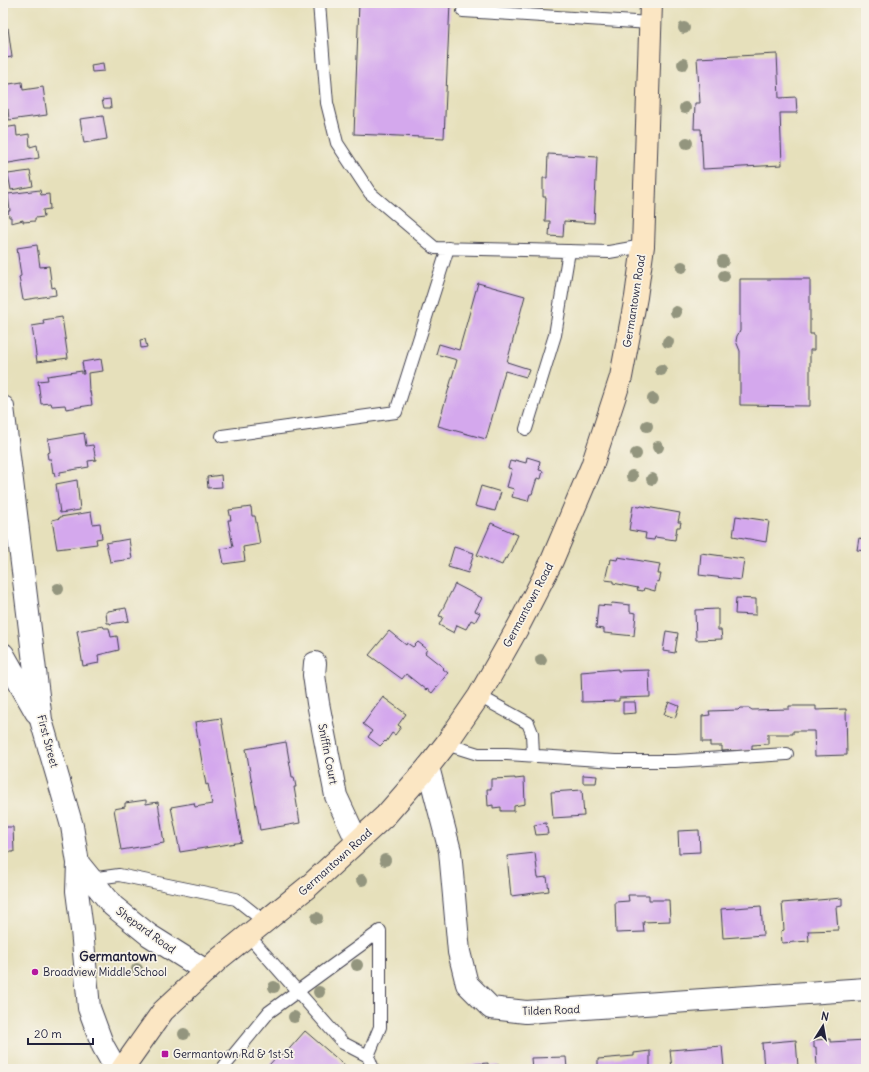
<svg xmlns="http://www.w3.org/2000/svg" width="869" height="1072" font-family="Delius,sans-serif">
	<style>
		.building { fill: #d4a8ed }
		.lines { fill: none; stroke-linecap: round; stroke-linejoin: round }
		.service-casing { stroke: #3f3e4e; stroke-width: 14 }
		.minor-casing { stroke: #3f3e4e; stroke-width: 24 }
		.secondary-casing { stroke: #3f3e4e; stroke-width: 24 }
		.service { stroke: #fff; stroke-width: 12 }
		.minor { stroke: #fff; stroke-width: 22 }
		.secondary { stroke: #fbe6c3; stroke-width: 22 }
		.tree { fill: #93957e }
		.poi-dot { fill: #b5179e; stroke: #f7f3e8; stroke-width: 1.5 }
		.labels { text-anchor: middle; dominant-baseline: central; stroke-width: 3.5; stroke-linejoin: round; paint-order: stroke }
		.street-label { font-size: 11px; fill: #22223b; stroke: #f7f3e8 }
		.poi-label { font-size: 11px; fill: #22223b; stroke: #f7f3e8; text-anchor: start }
		.quarter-label { font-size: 13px; font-weight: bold; fill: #22223b; stroke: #f7f3e8 }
	</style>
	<rect width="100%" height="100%" fill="#f7f3e8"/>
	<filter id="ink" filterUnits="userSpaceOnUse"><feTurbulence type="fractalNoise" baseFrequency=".025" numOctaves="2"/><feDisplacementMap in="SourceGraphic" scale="8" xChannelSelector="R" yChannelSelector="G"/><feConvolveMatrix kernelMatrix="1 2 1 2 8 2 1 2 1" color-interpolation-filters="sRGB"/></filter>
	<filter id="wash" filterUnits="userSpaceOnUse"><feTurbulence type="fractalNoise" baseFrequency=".012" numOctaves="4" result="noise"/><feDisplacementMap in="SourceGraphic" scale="16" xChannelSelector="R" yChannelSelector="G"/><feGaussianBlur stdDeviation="0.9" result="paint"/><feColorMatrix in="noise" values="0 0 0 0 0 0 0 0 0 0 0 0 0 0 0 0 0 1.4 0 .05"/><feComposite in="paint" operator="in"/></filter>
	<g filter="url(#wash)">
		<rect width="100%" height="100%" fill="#e6e0bb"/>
		<g id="blocks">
			<path class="building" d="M359 3H450L444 138 354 134Z
				M8 28 12 57 6 58 7 68 3 69V29Z
				M777 54 779 98 796 97 797 113H780L782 165 703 169 701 129H694L695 103H700L697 58Z
				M103 63 104 71 92 72 91 65Z
				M22 82 23 90 43 87 47 115 9 120 8 109 3 110V85Z
				M110 99 111 108H104L102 100Z
				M103 116 107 139 84 143 80 119Z
				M16 126 17 136 29 134 30 147 37 145 39 158 3 164V128Z
				M548 154 597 157 594 223 564 221 563 237 549 236 550 221H545L546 197H543V178H547Z
				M30 171 33 186 11 190 8 174Z
				M40 190 41 195 49 194 50 209 43 210 44 217 35 218V221L23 222V220L11 223V217H9L8 211H10L8 194Z
				M37 245 40 267 49 266 52 288 55 287 56 295 23 300 19 277 21 276 17 248Z
				M740 279H810V334H814V350H810V406L740 405V351L736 341 737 336 740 331Z
				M478 283 525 296 507 362 529 369 526 377 505 371 486 439 438 426 457 360 436 354 439 344 459 350Z
				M62 317 68 358 37 362 32 326 44 324 43 320Z
				M145 339 147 347 141 348 140 340Z
				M101 359 103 371 88 373 89 391H90L92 405 66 409 65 405 52 406 51 403 41 404 38 381 48 380 47 376 82 371V374H84L82 362Z
				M84 433 86 446 93 445 96 460 88 461 89 467 60 472V475L55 476 54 472 53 473 51 459H48L47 453 50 452 48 439Z
				M527 457 540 461 539 466 540 467 539 470 543 471 541 479 537 478 532 494H530L528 501 512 497 514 489 507 487 512 469 508 468 510 461 514 462 515 460 526 463Z
				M221 475 222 487 208 488 207 477Z
				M77 480 80 510 60 513 56 484Z
				M481 486 501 492 495 511 475 506Z
				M633 506 640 507 641 506 680 513 678 522H681L680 527H677L675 540 655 537 654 540 645 539 646 533 629 530Z
				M251 507 252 516H255L260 544 243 547 245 561 224 564 221 549 233 547 228 520H231L229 510Z
				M91 512 93 524 100 523 102 538 96 539 97 544 57 549 52 520 60 518V517Z
				M736 516 769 521 766 542 733 536Z
				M491 523 518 535 507 559 505 558 502 565 477 555Z
				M859 538 866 540V551L857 550Z
				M129 539 132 559 110 562 106 543Z
				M454 547 474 553 468 573 448 567Z
				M701 553 744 559 741 580 699 575Z
				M618 557 660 564 658 574H661L659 582 657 581 655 591 644 588 643 591 637 590 638 588 613 583V581L605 580 609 563 610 564 611 559 617 560Z
				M455 584 482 598 475 611 480 613 475 622 471 620 466 629 457 625 454 633 439 625 443 617 439 616Z
				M736 598 756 599V615L735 614Z
				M612 603 630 605V612L636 613 634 636 604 633V629L596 628 598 605 611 606Z
				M126 608 129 621 110 624V623H107L106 612H108V611Z
				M718 609V630H721L722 639 696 640 695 610Z
				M103 626 104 628H109L111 637 117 636 119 650 98 655 99 663 83 666 77 631Z
				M389 631 406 645 407 643 413 647 418 642 427 649 425 653 444 668 443 669 448 673 432 693 427 689 426 690 406 674 402 679 369 655Z
				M666 631 678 633 675 653 663 651Z
				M618 669V671L649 670 650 697 619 698V701L582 702 581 672Z
				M383 697 406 714 398 725 401 727 395 735 392 733 386 742 385 741 380 746 368 737 372 731 363 724Z
				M623 702H635L636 713 623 714Z
				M669 702 679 706 675 718 664 714Z
				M789 706H816V710L846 709 847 755 815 756 814 731H793V734H768V744L752 745V750L722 751V746H710V742H702V716L710 715 709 711 738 710 740 708H749L752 710 789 709Z
				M221 718 242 842 180 852 171 807 194 803 195 807 212 804 208 784 206 785 195 722Z
				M286 742 292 777H294L296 787H294L300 823 260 830 246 749Z
				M583 775 597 776 596 783H583Z
				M515 778V779L524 778 525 804 514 806V811H501V807L493 808V805L488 806 487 789H491V779Z
				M582 790 584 816 553 818 551 792Z
				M146 800V804L158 802 164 843 121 850 114 809 125 807V803Z
				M546 823 548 834 536 835 534 825Z
				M3 827H13L14 852H3Z
				M699 830 700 852 679 853 678 831Z
				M535 853 538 878 547 877 549 891 511 896 507 856Z
				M628 895H649V900H669L670 921 643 922 644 932 616 933 615 902 629 901Z
				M842 898V906L836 907 838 930 808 931 809 941 782 943 781 931 784 930 782 903Z
				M761 906 763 935 723 938 721 909Z
				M305 1031 349 1069H272V1068L269 1065 280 1053 283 1056Z
				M830 1039V1042L866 1040V1069H817L816 1047 814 1048V1040Z
				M796 1040 798 1067 780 1068V1069H764L762 1043Z
				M722 1046 724 1068 672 1069 670 1050Z
				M650 1051V1069H598V1059L634 1056V1053Z
				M566 1057 567 1069H532L531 1058Z
				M488 1063V1066L499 1065V1069H466V1065Z"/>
		</g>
	</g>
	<g filter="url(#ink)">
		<use href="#blocks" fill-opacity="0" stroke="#3f3e4e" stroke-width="1"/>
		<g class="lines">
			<defs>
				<path id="service" d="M319 3 327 103 337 143 370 193 435 248 609 252 643 246
					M463 11 650 23
					M526 429 555 335 569 251
					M222 436 396 412 448 248
					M479 696 528 723 532 733 533 756
					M446 744 478 754H507L615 761H675L787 754
					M90 879 119 875 236 899 265 922
					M368 1056 373 1069
					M222 1069 269 1012 380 931V1027L368 1056 343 1043 248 935"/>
				<path id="minor" d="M3 407 41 720 72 826 78 863 77 891 82 930 89 1008 103 1046 116 1069
					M3 654 36 712
					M315 663 314 675 318 703 336 796 357 841
					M428 767 450 851 459 952 467 984 491 1008 526 1012 866 989
					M78 863 113 906 149 935 206 971"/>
				<path id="secondary" d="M122 1069 163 1011 220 958 309 886 386 815 428 767 446 744 479 696 518 627 551 563 592 466 621 377 636 297 643 246 644 217 651 3"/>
			</defs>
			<use href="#service" class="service-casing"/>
			<use href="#minor" class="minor-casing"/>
			<use href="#secondary" class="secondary-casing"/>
			<use href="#service" class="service"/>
			<use href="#minor" class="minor"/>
			<use href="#secondary" class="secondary"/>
		</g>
		<g class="tree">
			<circle cx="684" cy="28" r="6"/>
			<circle cx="683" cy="64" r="6"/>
			<circle cx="685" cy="108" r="6"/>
			<circle cx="687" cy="143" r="6"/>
			<circle cx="723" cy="261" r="6"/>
			<circle cx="682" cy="267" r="6"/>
			<circle cx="724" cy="276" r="6"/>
			<circle cx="676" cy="312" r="6"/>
			<circle cx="668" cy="342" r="6"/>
			<circle cx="661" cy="370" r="6"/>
			<circle cx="653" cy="399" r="6"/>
			<circle cx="647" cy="426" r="6"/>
			<circle cx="658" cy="447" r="6"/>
			<circle cx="636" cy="454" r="6"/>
			<circle cx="632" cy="476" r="6"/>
			<circle cx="652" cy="479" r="6"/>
			<circle cx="58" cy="589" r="6"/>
			<circle cx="541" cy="660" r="6"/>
			<circle cx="385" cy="860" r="6"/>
			<circle cx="362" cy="880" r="6"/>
			<circle cx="317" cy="918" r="6"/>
			<circle cx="357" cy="965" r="6"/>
			<circle cx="137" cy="969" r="6"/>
			<circle cx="274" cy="987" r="6"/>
			<circle cx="319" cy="992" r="6"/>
			<circle cx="294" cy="1017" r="6"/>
			<circle cx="184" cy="1034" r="6"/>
		</g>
	</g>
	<g class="poi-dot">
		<circle cx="35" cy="972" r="4"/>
		<rect x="161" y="1050" width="8" height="8" rx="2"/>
	</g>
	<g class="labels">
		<g class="street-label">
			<text transform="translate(634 301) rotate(-81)">Germantown Road</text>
			<text transform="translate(528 605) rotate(-62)">Germantown Road</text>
			<text transform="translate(48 741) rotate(75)">First Street</text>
			<text transform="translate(328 754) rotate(79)">Sniffin Court</text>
			<text transform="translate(335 862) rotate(-42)">Germantown Road</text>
			<text transform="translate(146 930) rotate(36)">Shepard Road</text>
			<text transform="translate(551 1010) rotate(-2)">Tilden Road</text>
		</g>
		<g class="poi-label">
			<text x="43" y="972">Broadview Middle School</text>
			<text x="173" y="1054">Germantown Rd &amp; 1st St</text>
		</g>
		<g class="quarter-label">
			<text x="118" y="956">Germantown</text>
		</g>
	</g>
	<rect width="869" height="1072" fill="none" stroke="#f7f3e8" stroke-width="16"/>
	<g transform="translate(823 1026) rotate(11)" stroke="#f7f3e8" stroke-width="3" paint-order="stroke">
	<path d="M0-3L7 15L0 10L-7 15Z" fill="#22223b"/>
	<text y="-6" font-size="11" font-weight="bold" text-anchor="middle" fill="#22223b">N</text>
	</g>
	<path d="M28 1038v6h65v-6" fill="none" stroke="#22223b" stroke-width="2"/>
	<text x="34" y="1038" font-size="12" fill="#22223b" stroke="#f7f3e8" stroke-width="3" paint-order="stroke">20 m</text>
</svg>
